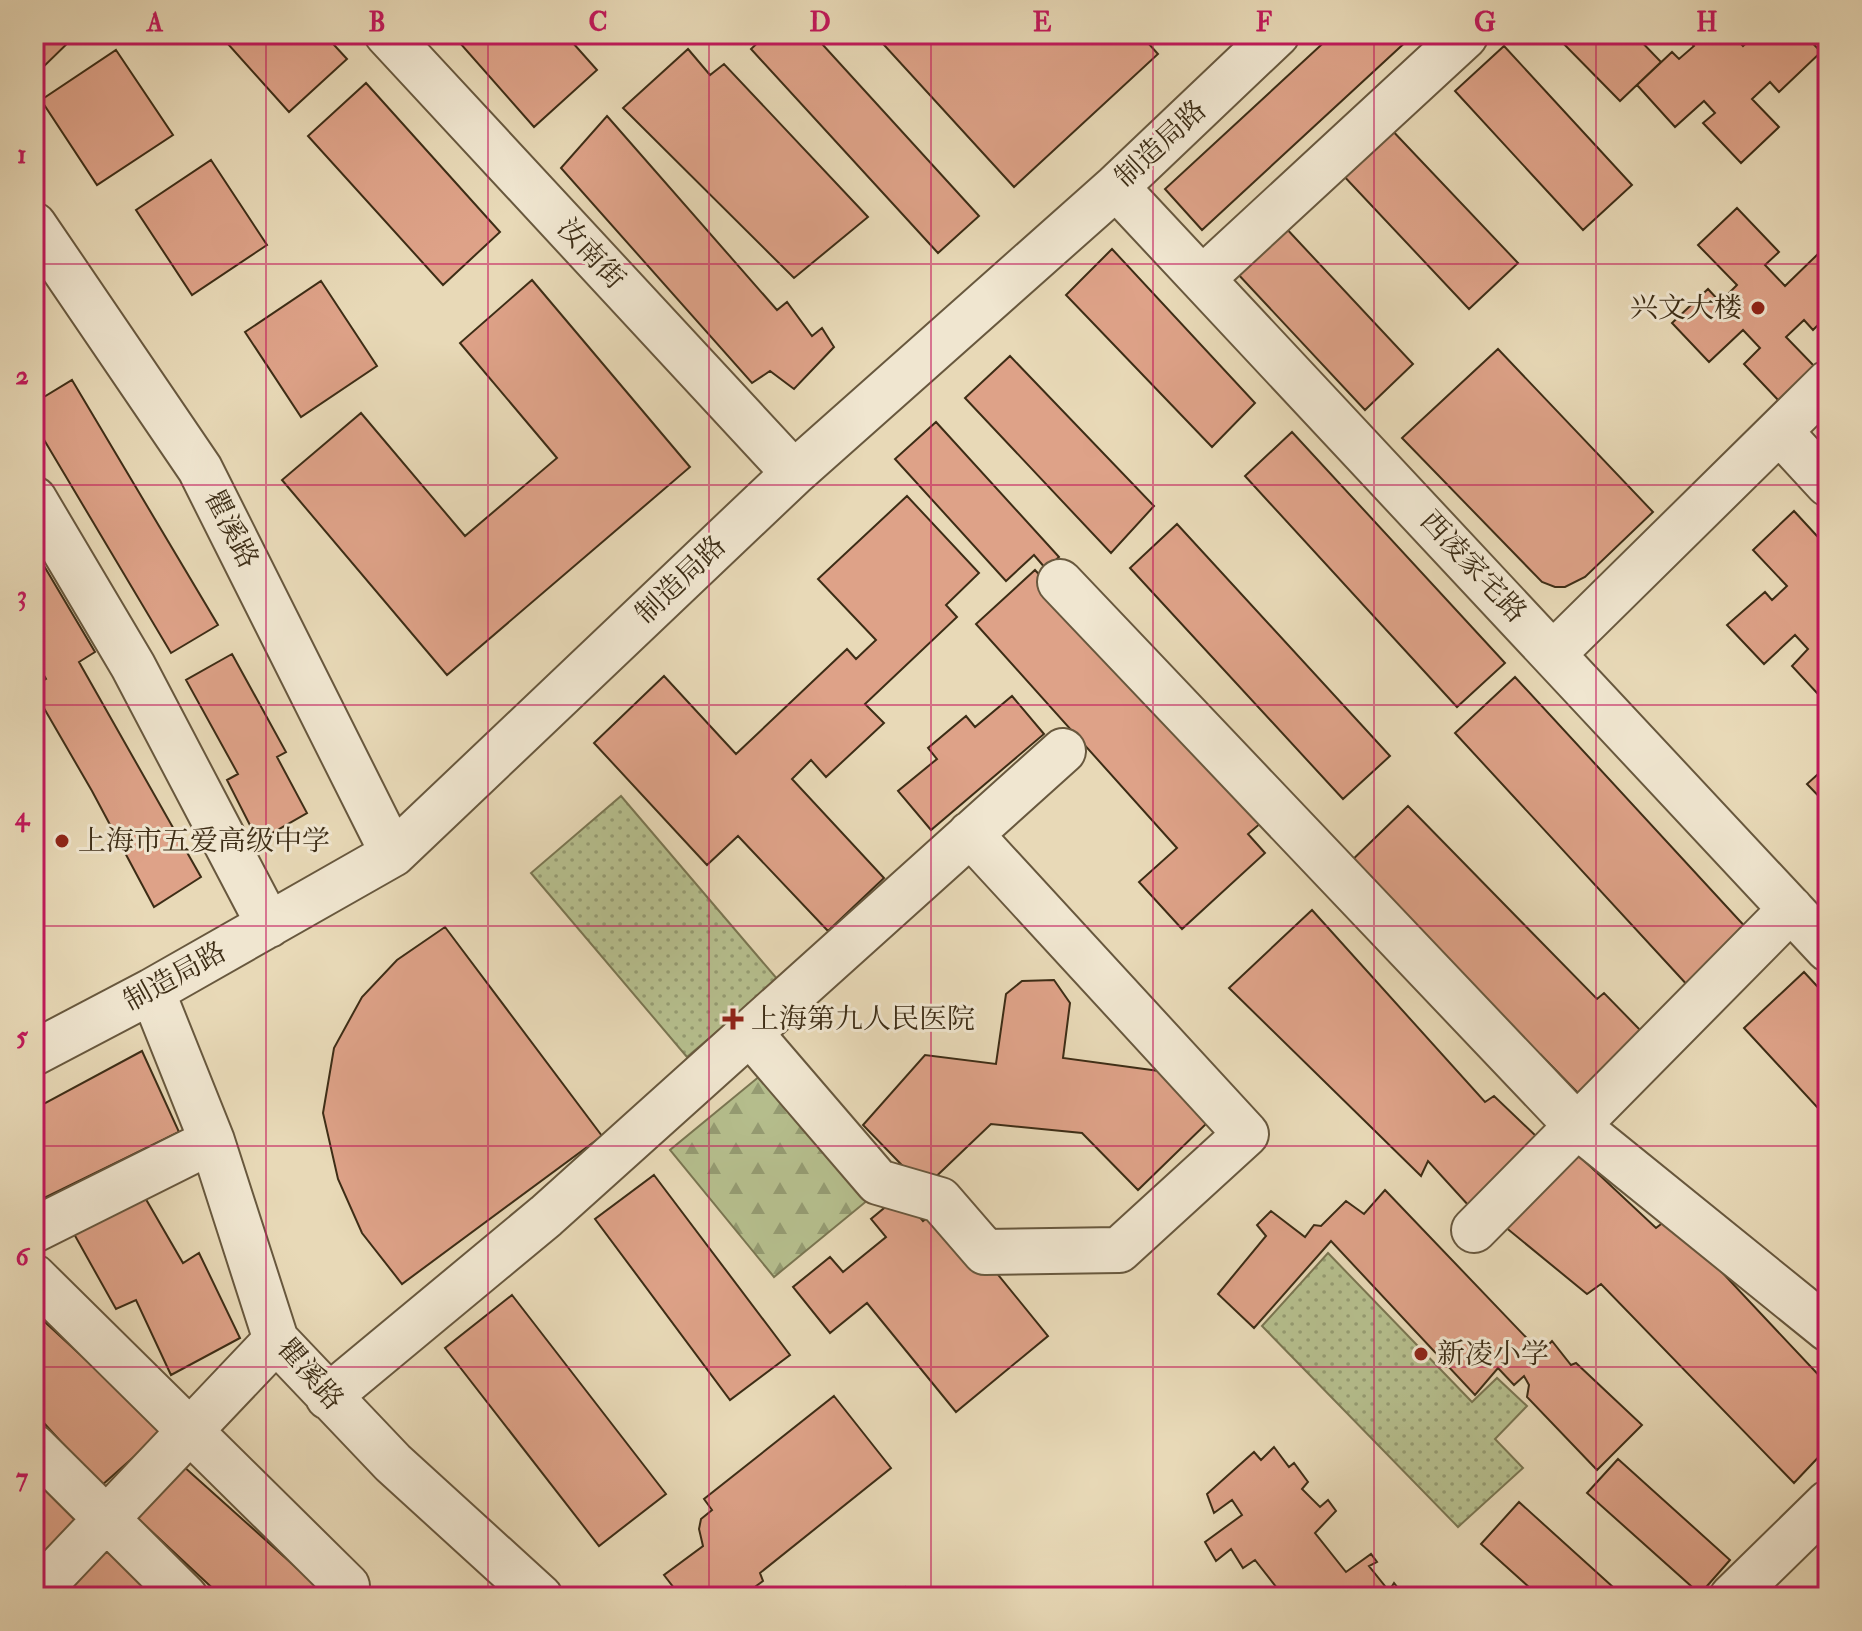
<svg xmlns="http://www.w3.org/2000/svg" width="1862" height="1631" font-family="'IM FELL Double Pica','Noto Serif SC',serif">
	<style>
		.grass { fill: url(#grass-dots); stroke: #7a7652; stroke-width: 2 }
		.forest { fill: url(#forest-firs); stroke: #7a7652; stroke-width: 2 }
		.building { fill: #dea288; stroke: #3d2d16; stroke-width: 2 }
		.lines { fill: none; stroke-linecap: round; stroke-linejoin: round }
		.minor-casing { stroke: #68583e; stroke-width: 48 }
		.minor { stroke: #f0e6d0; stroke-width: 44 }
		.grid { fill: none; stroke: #c2185b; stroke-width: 2; stroke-opacity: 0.55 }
		.poi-dot { fill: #8f2418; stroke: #f0e6d0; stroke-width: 3 }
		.labels { text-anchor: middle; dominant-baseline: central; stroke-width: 6; stroke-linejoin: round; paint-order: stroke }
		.street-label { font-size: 28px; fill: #3d2d16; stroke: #f0e6d0 }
		.poi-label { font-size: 28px; fill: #3d2d16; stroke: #f0e6d0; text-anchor: start }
		.neatline { fill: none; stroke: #c2185b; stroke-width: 3 }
		.grid-label { font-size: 26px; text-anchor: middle; font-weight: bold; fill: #c2185b }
	</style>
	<defs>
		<pattern id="grass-dots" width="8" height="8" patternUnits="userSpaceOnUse" patternTransform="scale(2)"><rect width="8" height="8" fill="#b6bf8e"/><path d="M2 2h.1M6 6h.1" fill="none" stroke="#959c73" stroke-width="1.8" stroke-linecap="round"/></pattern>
		<pattern id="forest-firs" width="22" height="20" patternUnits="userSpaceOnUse" patternTransform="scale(2)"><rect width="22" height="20" fill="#b6bf8e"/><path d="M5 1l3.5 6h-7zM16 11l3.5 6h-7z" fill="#959c73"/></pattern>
	</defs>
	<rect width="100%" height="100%" fill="#e8d9b7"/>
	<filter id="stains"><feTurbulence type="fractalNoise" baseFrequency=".0025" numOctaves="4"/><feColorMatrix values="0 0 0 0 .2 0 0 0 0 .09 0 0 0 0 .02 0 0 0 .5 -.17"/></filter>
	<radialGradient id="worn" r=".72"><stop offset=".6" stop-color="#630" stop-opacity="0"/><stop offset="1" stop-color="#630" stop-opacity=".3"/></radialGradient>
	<path class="grass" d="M621 796 778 980 687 1057 531 873Z
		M1328 1253 1472 1402 1497 1378 1527 1406 1495 1439 1523 1468 1458 1527 1262 1326Z"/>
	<path class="forest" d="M761 1075 874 1195 774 1277 670 1150Z"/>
	<path class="building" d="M34 34H77L34 76Z
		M219 34H324L347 59 289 112Z
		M452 34H565L597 70 534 127Z
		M767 34H813L979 216 938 253 751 49Z
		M874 34H1140L1158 54 1014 187Z
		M1333 34H1409L1411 37 1202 230 1165 189Z
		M1554 34H1634L1661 62 1620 101Z
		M1683 34H1732L1743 46 1756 34H1804L1821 52 1779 92 1770 82 1752 99 1779 127 1741 163 1703 123 1715 113 1704 101 1675 127 1637 85 1672 52 1679 59 1694 46Z
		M1504 46 1632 185 1583 230 1455 91Z
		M688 49 710 75 724 64 868 217 794 278 623 108Z
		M116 50 173 135 97 185 41 100Z
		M366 83 500 232 443 285 308 136Z
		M607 116 777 310 787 302 812 336 822 328 834 347 794 389 770 371 752 383 561 168Z
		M1388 126 1518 263 1469 309 1340 172Z
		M211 160 267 245 192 295 136 210Z
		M1737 208 1779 252 1765 265 1785 286 1819 253 1828 262V315L1813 330 1804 320 1786 337 1816 368 1780 402 1744 364 1760 348 1743 330 1709 362 1672 323 1708 289 1720 302 1737 285 1698 245Z
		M1284 226 1413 364 1365 410 1236 272Z
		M1112 249 1255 403 1212 447 1066 295Z
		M532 280 690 467 447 675 282 480 361 413 465 536 557 458 460 343Z
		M321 281 377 366 301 417 245 332Z
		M1498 349 1653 512 1585 577 1565 587H1555L1542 582 1402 438Z
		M1010 356 1154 506 1111 553 965 398Z
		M72 380 218 625 171 653 34 423V403Z
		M936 422 1059 557 1046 569 1034 555 1006 581 895 459Z
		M1292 432 1505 663 1457 707 1245 476Z
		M907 496 979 573 946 605 957 617 865 704 884 723 826 777 811 760 792 779 884 878 828 931 738 836 707 865 594 743 664 676 736 754 847 649 856 659 876 640 818 579Z
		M1794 511 1828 548V554L1820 563 1828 572V705L1792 666 1808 649 1795 635 1764 664 1727 625 1765 592 1772 600 1787 586 1753 550Z
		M1177 524 1390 756 1343 799 1130 568Z
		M34 549 95 652 79 662 201 877 154 907 92 791 34 691V686L46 679 34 658Z
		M1035 570 1262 822 1248 834 1265 853 1182 929 1139 882 1177 848 976 624Z
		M232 654 286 752 277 757 307 813 258 841 227 780 238 774 186 680Z
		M1515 677 1750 932 1690 988 1455 733Z
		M1012 696 1044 734 931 830 898 791 937 759 928 748 966 716 975 727Z
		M1828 765V806L1807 784Z
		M1408 806 1597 999 1604 993 1643 1033 1580 1095 1541 1055 1534 1062 1345 867Z
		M1312 910 1485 1102 1494 1096 1537 1137 1469 1206 1428 1161 1421 1176 1229 988Z
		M445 927 602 1136 402 1284 362 1233 338 1179 323 1113 334 1048 362 997 397 960Z
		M1804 972 1828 998V1119L1744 1028Z
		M1054 980 1070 1003 1063 1058 1159 1071 1208 1122 1138 1190 1082 1133 991 1124 924 1188 863 1125 925 1055 996 1064 1006 994 1022 981Z
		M142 1051 179 1132 34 1203V1109Z
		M1577 1154 1656 1228 1670 1217 1828 1385V1447L1794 1483 1601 1284 1587 1294 1504 1226Z
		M654 1175 790 1355 730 1400 595 1219Z
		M140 1189 183 1263 199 1253 240 1338 171 1375 136 1300 116 1309 69 1225Z
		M1385 1190 1541 1353 1552 1341 1571 1365 1576 1363 1642 1425 1597 1470 1527 1397 1529 1385 1524 1376 1514 1385 1498 1368 1475 1395 1331 1241 1254 1328 1218 1294 1266 1236 1257 1225 1271 1211 1305 1237 1314 1225 1321 1226 1346 1201 1364 1214Z
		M901 1194 923 1221 942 1206 1048 1336 956 1412 867 1303 830 1333 793 1287 830 1257 843 1272 886 1237 871 1219Z
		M512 1295 666 1494 599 1546 445 1348Z
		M34 1312 163 1431 101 1486 34 1412Z
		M834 1396 891 1468 760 1573 763 1581 741 1597H681L664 1575 703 1546 699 1529 701 1519 712 1510 704 1499Z
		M1274 1447 1289 1467 1294 1463 1308 1482 1302 1489 1320 1507 1328 1500 1336 1511 1315 1533 1346 1572 1371 1554 1377 1562 1369 1566 1389 1591 1394 1583 1405 1597H1284L1255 1560 1243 1568 1231 1549 1216 1561 1205 1542 1242 1515 1232 1500 1214 1513 1207 1494 1254 1452 1261 1460Z
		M1618 1459 1730 1560 1700 1594 1587 1493Z
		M182 1465 329 1597H222L134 1515Z
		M34 1479 77 1522 34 1566Z
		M1519 1502 1624 1597H1540L1481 1544Z
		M104 1542 166 1597H62Z
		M905 1587 915 1597H887Z"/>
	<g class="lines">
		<defs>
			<path id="minor" d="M387 34 794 473
				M1116 187 1828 949
				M34 225 200 469 393 854
				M1202 279 1465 36
				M1780 432 1828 484
				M34 499 133 666 269 925
				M1060 582 1576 1125 1828 1329
				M1554 653 1828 383
				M152 991 212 1141 276 1340 393 1463 540 1597
				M750 1033 878 1182 940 1200 985 1252 1119 1250 1246 1134 970 834
				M34 1053 152 991 393 854 794 473 1116 187 1277 34
				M34 1230 212 1141
				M1474 1230 1791 909
				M34 1277 347 1586
				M328 1397 546 1216 1063 751
				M34 1447 185 1597
				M34 1595 276 1340
				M1732 1597 1828 1503"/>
		</defs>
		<use href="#minor" class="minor-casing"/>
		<use href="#minor" class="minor"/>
	</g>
	<path class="grid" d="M266 34V1597M488 34V1597M709 34V1597M931 34V1597M1153 34V1597M1374 34V1597M1596 34V1597M34 264H1828M34 485H1828M34 705H1828M34 926H1828M34 1146H1828M34 1367H1828"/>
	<g class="poi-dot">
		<circle cx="1758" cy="308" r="8"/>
		<circle cx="62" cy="841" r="8"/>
		<path d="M729 1007h8v8h8v8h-8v8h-8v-8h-8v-8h8z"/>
		<circle cx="1421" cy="1354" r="8"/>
	</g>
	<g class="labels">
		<g class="street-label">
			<text transform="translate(1161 144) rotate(-43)">制造局路</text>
			<text transform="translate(591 254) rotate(47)">汝南街</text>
			<text transform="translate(231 529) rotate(63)">瞿溪路</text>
			<text transform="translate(1473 567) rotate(47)">西凌家宅路</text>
			<text transform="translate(681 580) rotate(-44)">制造局路</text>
			<text transform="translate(175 977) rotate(-29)">制造局路</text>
			<text transform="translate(310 1374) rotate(49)">瞿溪路</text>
		</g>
		<g class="poi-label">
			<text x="1742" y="308" text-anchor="end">兴文大楼</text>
			<text x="78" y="841">上海市五爱高级中学</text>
			<text x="751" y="1019">上海第九人民医院</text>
			<text x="1437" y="1354">新凌小学</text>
		</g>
	</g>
	<rect width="1862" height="1631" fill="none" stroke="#e8d9b7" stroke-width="88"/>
	<rect x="44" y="44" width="1774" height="1543" class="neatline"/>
	<g class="grid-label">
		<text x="155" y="31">A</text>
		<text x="377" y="31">B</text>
		<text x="598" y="31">C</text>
		<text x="820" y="31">D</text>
		<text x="1042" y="31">E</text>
		<text x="1264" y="31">F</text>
		<text x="1485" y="31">G</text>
		<text x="1707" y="31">H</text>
		<text x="22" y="163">1</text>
		<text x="22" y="384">2</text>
		<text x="22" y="604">3</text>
		<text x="22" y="825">4</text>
		<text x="22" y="1045">5</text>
		<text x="22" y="1265">6</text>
		<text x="22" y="1486">7</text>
	</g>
	<rect width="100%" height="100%" filter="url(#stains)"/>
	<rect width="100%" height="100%" fill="url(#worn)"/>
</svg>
